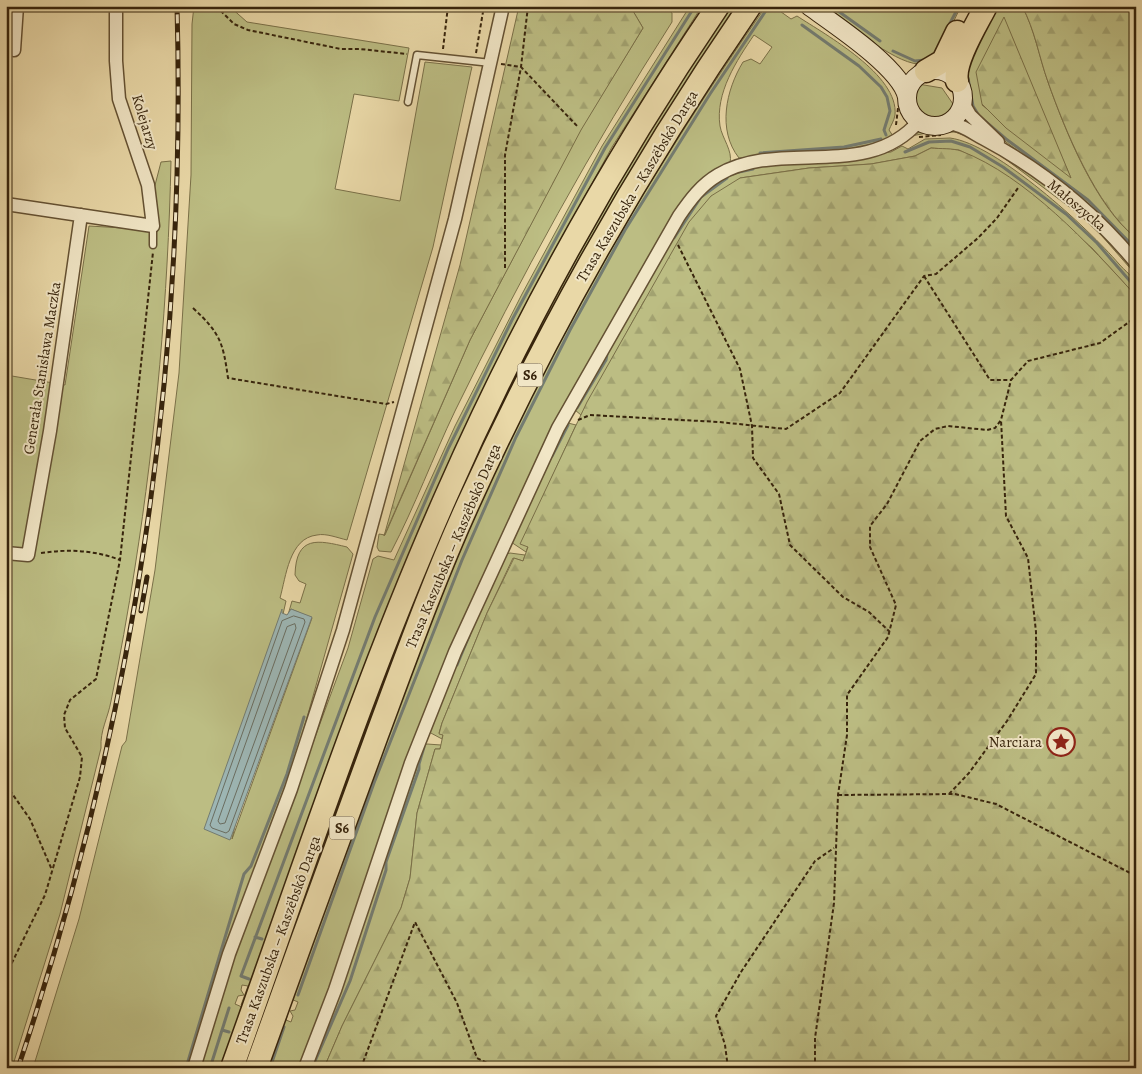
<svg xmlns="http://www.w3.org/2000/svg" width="1142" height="1074" font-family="Alegreya,serif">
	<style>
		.green { fill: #bcbd83; stroke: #7a7048; fill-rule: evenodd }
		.forest { fill: url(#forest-firs); stroke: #7a7048 }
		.water { fill: #9db6b4; stroke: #747c71 }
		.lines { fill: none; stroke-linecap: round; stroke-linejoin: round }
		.shore { stroke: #6a6d60; stroke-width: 1 }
		.stream { stroke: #747c71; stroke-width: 3 }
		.lane-casing { stroke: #645133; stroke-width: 9 }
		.street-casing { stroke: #645133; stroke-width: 15 }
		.secondary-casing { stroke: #37240c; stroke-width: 20 }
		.highway-casing { stroke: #37240c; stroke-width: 25 }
		.path { stroke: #37240c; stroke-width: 2; stroke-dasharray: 4 2.5; stroke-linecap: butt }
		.lane { stroke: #f1e6c6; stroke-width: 6 }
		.street { stroke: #f1e6c6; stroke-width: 12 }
		.secondary { stroke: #f1e6c6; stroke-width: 18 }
		.highway { stroke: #e9d8a7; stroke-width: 22 }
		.rail-casing { stroke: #37240c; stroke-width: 5 }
		.rail { stroke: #f1e6c6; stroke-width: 3; stroke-dasharray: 9; stroke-linecap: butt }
		.labels { text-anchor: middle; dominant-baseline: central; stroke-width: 4; stroke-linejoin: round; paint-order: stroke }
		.shield { fill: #f1e6c6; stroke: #6f5e44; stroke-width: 1 }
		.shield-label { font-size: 14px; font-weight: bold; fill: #37240c }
		.street-label { font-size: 15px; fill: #37240c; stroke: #f1e6c6 }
		.poi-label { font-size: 15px; fill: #37240c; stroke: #f1e6c6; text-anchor: end }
	</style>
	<defs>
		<pattern id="forest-firs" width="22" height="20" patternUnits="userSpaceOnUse" patternTransform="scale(1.25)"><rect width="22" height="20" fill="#bcbd83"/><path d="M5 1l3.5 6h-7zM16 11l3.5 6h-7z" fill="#a2a270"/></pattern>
	</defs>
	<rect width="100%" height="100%" fill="#e9d8a7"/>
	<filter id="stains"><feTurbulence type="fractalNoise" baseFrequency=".004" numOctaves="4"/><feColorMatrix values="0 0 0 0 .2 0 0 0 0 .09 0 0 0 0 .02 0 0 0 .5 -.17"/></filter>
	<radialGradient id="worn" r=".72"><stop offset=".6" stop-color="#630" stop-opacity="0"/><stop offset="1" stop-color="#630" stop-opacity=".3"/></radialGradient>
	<path class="green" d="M194 6H229L247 22 409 48 399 101 354 94 335 189 400 201 425 62 472 67 471 71 433 247 347 540C338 538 326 533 317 535 289 538 286 577 280 598L286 601 232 839 312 618 291 609 288 615 292 601 300 603 306 584 299 581 295 575C296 535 318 540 347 547L353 554 292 771 190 1068H33L79 919 122 746 126 741 155 570 179 373 191 175 192 24Z
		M636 6H664L672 13V22C592 147 520 278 455 411 433 457 415 506 391 552L379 551 377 547 379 534 385 535 470 340 581 129 643 28 633 11Z
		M690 6H702L612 147 541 276 485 385 243 1005H241L248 986 242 985 241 990 244 995 238 996 235 1004 242 1007 221 1068H198L221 991 348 648 373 559 378 556 394 560 455 426 522 294 602 146Z
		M728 6H740L566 290 247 1068H241L381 679 475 451 589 229Z
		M766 6H779L777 9 791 19 797 16C826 35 899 75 895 115 894 121 891 125 889 130L893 136 857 149 739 158C717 130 726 90 743 62L751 59 760 64 772 47 754 35C737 60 715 93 720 126 722 138 733 151 730 163L699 185 515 509 300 1068H267L291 1001 286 1020 291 1022 293 1016 290 1011 295 1010 298 1002 291 999C352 831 408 659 483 496 562 324 658 161 766 6Z
		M824 6H961L938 54 918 64C892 62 846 22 824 6Z
		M994 6H1022C1035 30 1039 57 1048 82 1065 130 1095 206 1136 238V254L1089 204 1006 142 976 116 969 102 964 75ZM1012 37 1030 84 1070 176 982 105Z
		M918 84 942 88 953 104 951 112C931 130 903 107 918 84Z
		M952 128C971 138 992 147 1010 159 1058 190 1099 228 1136 272V275L1102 236 1080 215 1000 155 969 137 955 132 927 133 911 136 922 131Z
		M950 138C997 144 1088 228 1119 264 1124 270 1134 277 1136 285 1136 288 1136 293 1136 296L1092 248 1023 188 985 163 959 150 931 148 915 156 871 164 809 168 740 178 644 301 581 415 575 410 673 235 699 198 718 181 752 167 891 152 902 146 908 149 925 139Z
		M171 161C168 297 156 433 135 567 128 612 120 657 111 701 108 718 100 730 101 748L60 914 12 1068H6V375L65 385 89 226 158 230 154 189 161 162Z
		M568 423 576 425 521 544 528 546 526 552 511 542 566 424Z
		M510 553 525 555 523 561 513 558 487 613 442 723 439 733 443 734 442 739 429 732 438 704 503 555Z
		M427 744 441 745 440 749H435L417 813 410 878 401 908 342 1026 324 1068H309L399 811 403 807 417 768 416 763 424 745Z"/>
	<path class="forest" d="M519 6H636L633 11 643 28 581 130 470 340 384 536 460 265Z
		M1022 6H1136V238C1096 206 1065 130 1048 82 1039 57 1035 30 1022 6Z
		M1004 17 1071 178 1006 128 982 104 976 72Z
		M931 148C940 149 953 148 961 151 1026 176 1090 245 1136 296V1068H324L342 1026 401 908 410 878 417 813 435 749H440L443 735 439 734 442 723 487 613 514 558 523 561 528 547 520 544 587 402 689 222 711 196 740 178 809 168 871 164 915 156Z"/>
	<path class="water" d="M282 609V613L287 615 291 609 312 617 230 840 204 829Z"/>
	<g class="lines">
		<path class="shore" d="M294 616 304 619 305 622 229 831 226 833 212 828 210 825 282 621Z
			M295 624 296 628 225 823 220 824 218 821 287 627Z"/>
		<path class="stream" d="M831 6 880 41
			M802 25 859 66 881 87 887 97 890 111 884 130 886 135
			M948 27 959 6
			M893 51 915 61 925 60
			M968 78 973 106 979 116 1006 139 1088 200 1136 249
			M905 152 929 142 951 141 970 147 1003 167 1066 214 1097 243 1136 288
			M760 153 844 147 881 139
			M739 172 753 169
			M674 238 701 197 727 178
			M577 408 606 360 607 354
			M552 456 568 425
			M457 665 469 636
			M255 937 262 939
			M241 976 375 617 448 449 512 320 605 148 695 6
			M241 976 249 979
			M298 995 374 783 462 560 516 437 570 330 625 230 710 94 769 6
			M222 1030 229 1032
			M186 1068 244 874 251 866 287 774 304 717
			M210 1068 229 1008
			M270 1068 284 1027
			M312 1068 350 981 386 870V862L419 769V764L424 747"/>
		<defs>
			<path id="lane" d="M408 102 417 55 491 63
				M153 226V245"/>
			<path id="street" d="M14 50 17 6
				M962 101 970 115 998 142
				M945 123C960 123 971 132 984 139 1042 170 1094 212 1136 263
				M6 204 153 226 148 185 119 99 116 61V6
				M6 553 28 555 50 431 81 215
				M194 1068 229 954 291 789 343 630 455 219 503 6
				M305 1068 335 990 411 763 455 652 558 428 679 216C690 200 701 185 718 175 780 138 867 182 919 121"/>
			<path id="secondary" d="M809 6C834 24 901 68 907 97
				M907 98a28 28 0 1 1 56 0a28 28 0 1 1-56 0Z"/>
			<path id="highway" d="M926 71 943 61 957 32
				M957 81C953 62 977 24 986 6
				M232 1068C301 876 364 681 447 494 522 324 613 160 718 6
				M256 1068C296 957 336 845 377 735 406 657 434 579 468 504 547 330 642 163 750 6"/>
		</defs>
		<use href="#lane" class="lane-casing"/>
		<use href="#street" class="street-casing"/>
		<use href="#secondary" class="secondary-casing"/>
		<use href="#highway" class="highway-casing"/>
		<path class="path" d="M216 6 234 24 248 30 341 49H360L407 54
			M443 49 448 6
			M476 53 484 6
			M501 64 521 67 578 127
			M896 125 898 108
			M919 137 941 135
			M678 245 740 369 752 426 753 458 779 494 790 545 843 597 869 612 890 632
			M505 268V155L521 67 528 6
			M924 276 990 380H1011
			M193 308C220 333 223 342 228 378L386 404 394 402
			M578 420 590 415 719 422 786 429 840 393 924 276 936 274 978 238 997 218 1018 188
			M41 553C68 549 94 550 120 560
			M6 785 30 819 52 870
			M949 794 969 773 1007 721 1036 674V632L1028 558 1006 516 1001 420
			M838 795 955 794 996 804 1136 876
			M6 975 45 895 80 777 82 757 65 728 64 715 70 700 96 679 120 560 153 252
			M361 1068 415 922 457 1003 477 1058 497 1068
			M658 1068 662 1066 665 1068
			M728 1068 725 1045 716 1016 741 972 815 861 834 848
			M815 1068V1038L834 903 838 795 847 735V695L888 637 896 605 870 547V526L887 504 920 441 935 429 948 426 987 430 995 428 1001 420 1011 380 1028 361 1100 343 1136 317"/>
		<use href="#lane" class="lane"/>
		<use href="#street" class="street"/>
		<use href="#secondary" class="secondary"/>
		<use href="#highway" class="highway"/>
		<defs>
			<path id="rail" d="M141 611 147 577
				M18 1068C133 726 187 367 177 6"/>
		</defs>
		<use href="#rail" class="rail-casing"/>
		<use href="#rail" class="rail"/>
	</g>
	<defs>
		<symbol id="sight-ring" viewBox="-11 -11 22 22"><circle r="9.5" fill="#f1e6c6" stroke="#8f2418" stroke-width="1.5"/><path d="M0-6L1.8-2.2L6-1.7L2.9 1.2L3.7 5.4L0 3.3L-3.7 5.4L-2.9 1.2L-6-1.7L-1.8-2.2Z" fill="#8f2418"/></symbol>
	</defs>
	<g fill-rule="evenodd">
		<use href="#sight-ring" x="1045" y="726" width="32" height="32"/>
	</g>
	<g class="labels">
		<g class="shield">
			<rect x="517.5" y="363.5" width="25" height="23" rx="4"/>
			<rect x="329.5" y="816.5" width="25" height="23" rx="4"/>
		</g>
		<g class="shield-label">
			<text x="530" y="375">S6</text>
			<text x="342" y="828">S6</text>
		</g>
		<g class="street-label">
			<text transform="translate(145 122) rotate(73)">Kolejarzy</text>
			<text transform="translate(637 186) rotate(-59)">Trasa Kaszubska – Kaszëbskô Darga</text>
			<text transform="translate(1077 205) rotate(40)">Małoszycka</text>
			<text transform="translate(42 368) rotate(-81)">Generała Stanisława Maczka</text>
			<text transform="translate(453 546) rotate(-67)">Trasa Kaszubska – Kaszëbskô Darga</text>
			<text transform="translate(278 940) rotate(-70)">Trasa Kaszubska – Kaszëbskô Darga</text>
		</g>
		<g class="poi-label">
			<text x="1042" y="742">Narciara</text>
		</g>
	</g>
	<rect width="1142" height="1074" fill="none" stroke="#e9d8a7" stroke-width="25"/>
	<rect x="8" y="8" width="1127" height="1059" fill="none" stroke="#37240c" stroke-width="2.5"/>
	<rect x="12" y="12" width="1117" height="1049" fill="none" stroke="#37240c"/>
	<rect width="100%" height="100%" filter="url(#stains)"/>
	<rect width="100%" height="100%" fill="url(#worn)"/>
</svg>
